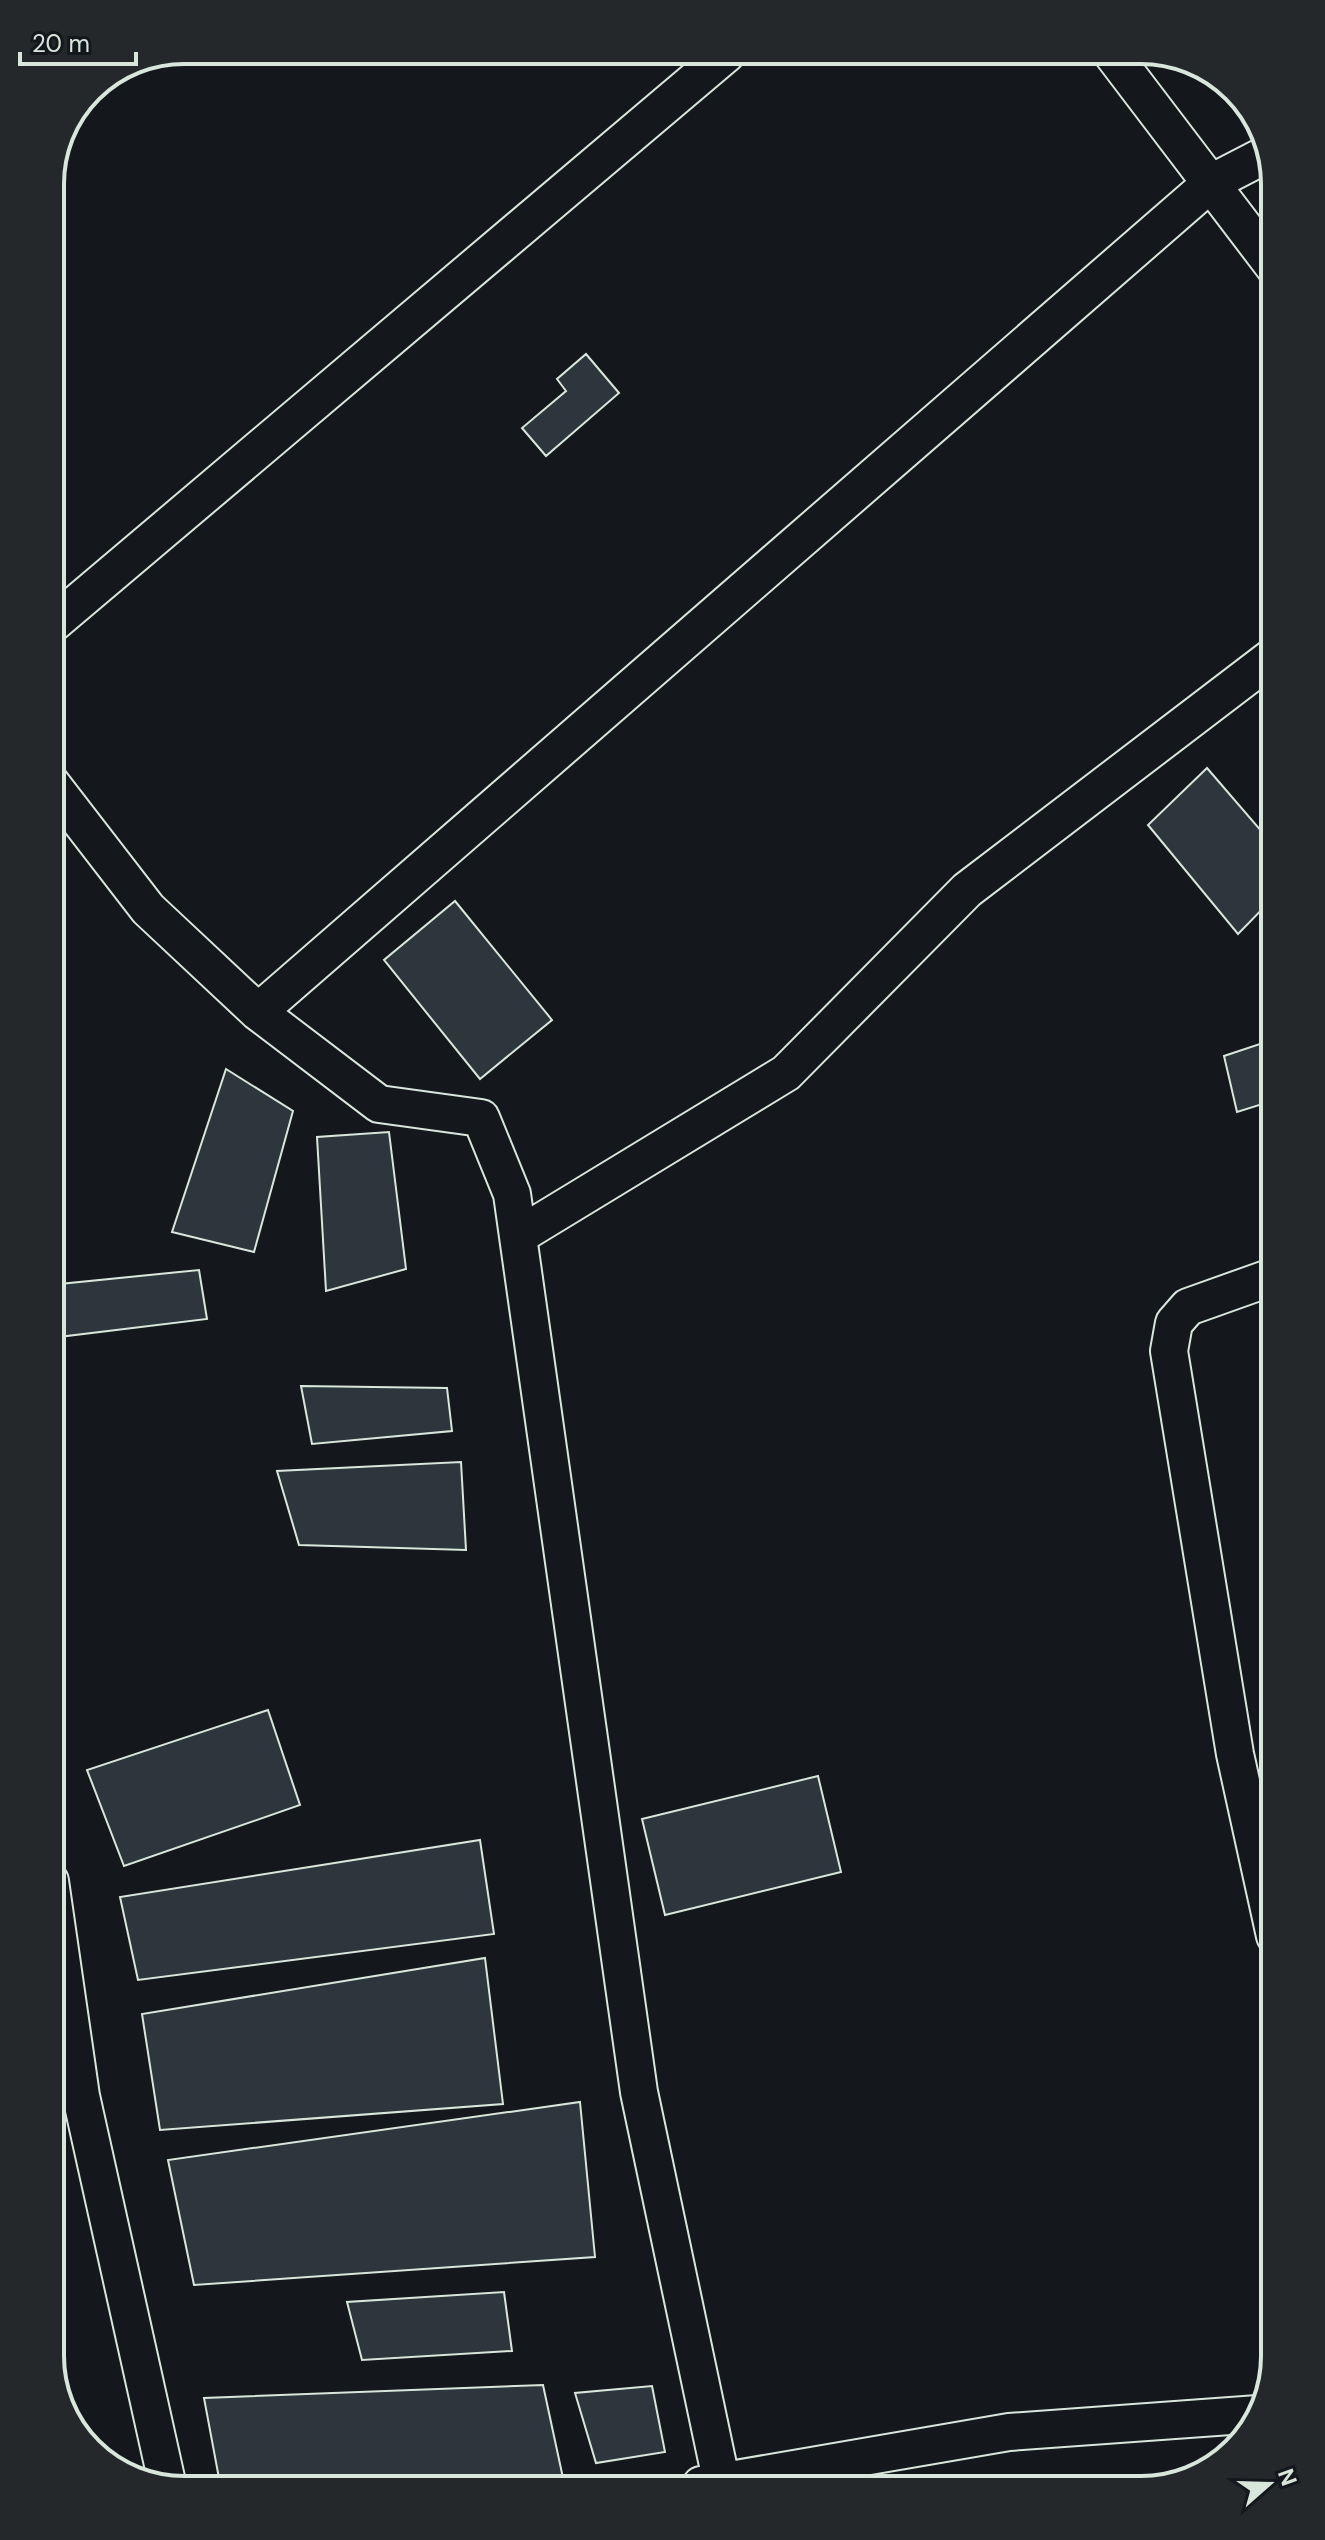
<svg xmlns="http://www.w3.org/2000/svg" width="1325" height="2540" font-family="'DM Sans',sans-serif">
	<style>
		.building { fill: #2c363c; stroke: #d8e6dc; stroke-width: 2 }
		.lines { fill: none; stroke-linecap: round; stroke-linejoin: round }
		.minor-casing { stroke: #d8e6dc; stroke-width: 40 }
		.minor { stroke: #14181c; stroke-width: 36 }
		.rim { fill: none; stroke: #d8e6dc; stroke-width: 4 }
	</style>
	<rect width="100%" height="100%" fill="#14181c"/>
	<path class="building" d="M586 354 619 393 546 456 522 428 566 391 557 379Z
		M1207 768 1275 847V896L1238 934 1148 825Z
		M455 901 552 1020 480 1079 384 960Z
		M1275 1039V1100L1237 1112 1224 1056Z
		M226 1069 293 1111 254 1252 172 1232Z
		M389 1132 406 1269 326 1291 317 1137Z
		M199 1270 207 1319 50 1338V1285Z
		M301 1386 447 1388 452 1431 312 1444Z
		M461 1462 466 1550 299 1545 277 1471Z
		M268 1710 300 1805 124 1866 87 1770Z
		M818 1776 841 1872 665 1915 642 1819Z
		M480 1840 494 1934 138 1980 120 1897Z
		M485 1958 503 2104 160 2130 142 2014Z
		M580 2102 595 2257 194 2285 168 2160Z
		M504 2292 512 2351 362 2360 347 2302Z
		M543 2385 563 2478 485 2487 221 2489 204 2398Z
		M652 2386 665 2452 596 2463 575 2393Z"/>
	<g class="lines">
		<defs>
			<path id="minor" d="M1110 51 1275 268
				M50 626 726 54
				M50 782 148 909 258 1012 379 1104 481 1118 512 1194 639 2092 722 2484
				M258 1012 1211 183 1269 153
				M518 1236 786 1073 967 890 1275 655
				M50 1881 81 2096 168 2487
				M1275 1936 1235 1754 1169 1351 1174 1323 1188 1307 1275 1276
				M701 2485 1009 2432 1258 2414"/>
		</defs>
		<use href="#minor" class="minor-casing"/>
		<use href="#minor" class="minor"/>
	</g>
	<path d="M0 0H1325V2540H0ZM184 64H1141A120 120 0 0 1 1261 184V2356A120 120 0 0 1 1141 2476H184A120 120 0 0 1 64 2356V184A120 120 0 0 1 184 64Z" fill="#24282b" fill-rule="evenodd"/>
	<path class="rim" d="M184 64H1141A120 120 0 0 1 1261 184V2356A120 120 0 0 1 1141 2476H184A120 120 0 0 1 64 2356V184A120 120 0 0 1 184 64Z"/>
	<g transform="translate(1269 2484) rotate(70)" stroke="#14181c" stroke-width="6" paint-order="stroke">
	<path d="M0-6L14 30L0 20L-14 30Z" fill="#d8e6dc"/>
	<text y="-12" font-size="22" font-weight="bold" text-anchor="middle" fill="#d8e6dc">N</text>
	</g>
	<path d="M20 52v12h116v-12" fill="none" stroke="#d8e6dc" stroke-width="4"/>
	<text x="32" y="52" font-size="24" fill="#d8e6dc" stroke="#14181c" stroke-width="6" paint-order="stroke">20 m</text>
</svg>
